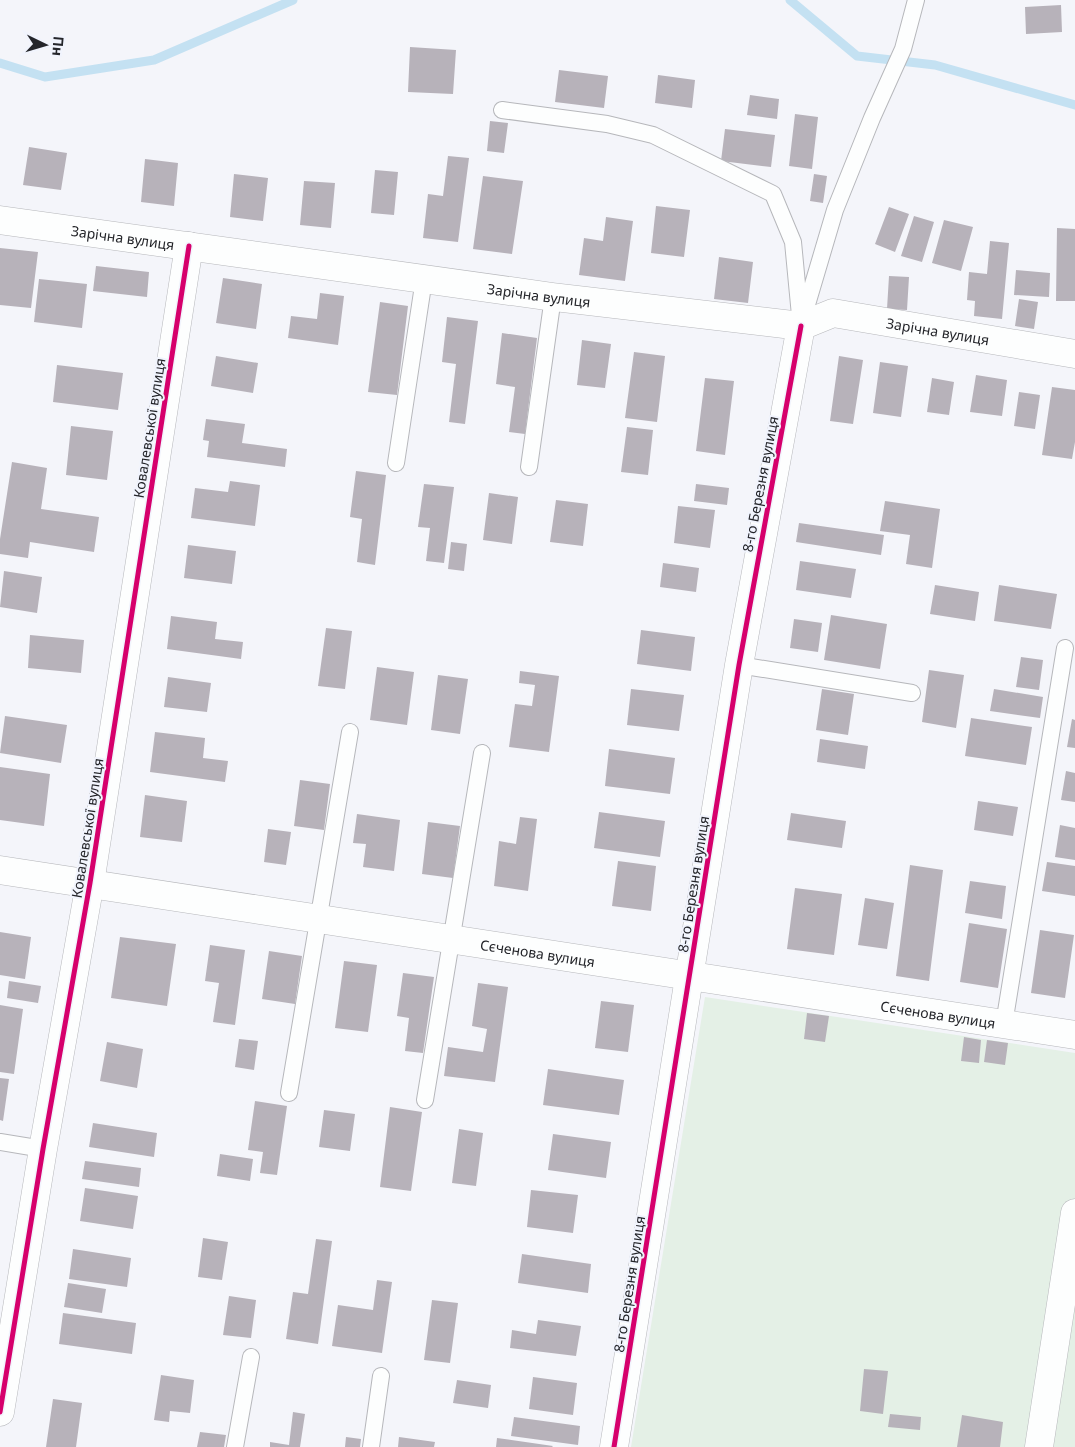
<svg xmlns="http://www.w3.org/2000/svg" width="1075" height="1447" font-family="'Noto Sans',sans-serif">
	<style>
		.green { fill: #e4f0e6 }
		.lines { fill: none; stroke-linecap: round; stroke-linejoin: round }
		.stream { stroke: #c4e1f2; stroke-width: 9 }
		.building { fill: #b7b2ba }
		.service-casing { stroke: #b6b7bb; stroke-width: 18 }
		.minor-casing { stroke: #b6b7bb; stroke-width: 29 }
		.service { stroke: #fdfefe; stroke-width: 16 }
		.minor { stroke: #fdfefe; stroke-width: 28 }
		.cycleway-casing { stroke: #f1f4fd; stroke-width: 8 }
		.cycleway { stroke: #d6006c; stroke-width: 5 }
		.labels { text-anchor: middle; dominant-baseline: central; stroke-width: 4; stroke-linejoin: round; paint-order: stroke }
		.street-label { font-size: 14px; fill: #24252a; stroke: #f1f4fd }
	</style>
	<rect width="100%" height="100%" fill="#f4f5fa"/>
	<path class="green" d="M705 997 1075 1053V1447H631Z"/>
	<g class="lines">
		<path class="stream" d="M790 0 857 56 935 65 1075 105
			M0 63 45 77 154 60 293 0"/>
	</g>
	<path class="building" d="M1061 5 1062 32 1026 34 1025 7Z
		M410 47 456 50 453 94 408 92Z
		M559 70 608 76 604 108 555 102Z
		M658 75 695 80 692 108 655 103Z
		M750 95 779 99 777 119 747 115Z
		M795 114 818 117 812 169 789 166Z
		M490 121 508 123 504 153 487 151Z
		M725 129 775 135 771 167 721 161Z
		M29 147 67 153 61 190 23 185Z
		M448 156 469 158 458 242 423 238 428 194 443 196Z
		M145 159 178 163 174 206 141 202Z
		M375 170 398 172 394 215 371 213Z
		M234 174 268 178 263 221 230 217Z
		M814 174 827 176 823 203 810 201Z
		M483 176 523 181 512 254 473 249Z
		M304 181 335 183 331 228 300 225Z
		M656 206 690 210 684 257 651 253Z
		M889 207 909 214 895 252 875 244Z
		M914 216 934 222 922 262 901 256Z
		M606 217 633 221 625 281 579 275 584 238 603 241Z
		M944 220 973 227 961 271 932 263Z
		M1057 228 1075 229V301H1056Z
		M990 241 1009 243 1002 319 974 316 975 301 967 300 969 272 987 274Z
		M0 248 38 252 31 308 0 305Z
		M719 257 753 262 748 303 714 299Z
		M96 266 149 272 147 297 93 291Z
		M1016 270 1050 273 1049 297 1014 295Z
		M889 276 909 277 907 310 887 309Z
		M223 278 262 284 256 329 216 323Z
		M39 279 87 284 82 328 34 322Z
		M320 293 344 296 338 345 288 338 291 316 317 319Z
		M1019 299 1038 302 1034 329 1015 326Z
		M380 302 408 306 397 395 368 392Z
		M447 317 478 321 465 424 449 422 456 364 442 362Z
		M502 333 537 338 525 434 509 432 515 387 496 384Z
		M582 340 611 344 605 388 577 385Z
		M634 352 665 356 657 422 625 418Z
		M216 356 258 363 253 393 211 386Z
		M839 356 863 360 853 424 830 421Z
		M880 362 908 366 901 417 873 413Z
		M57 365 123 373 118 410 53 402Z
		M976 375 1007 380 1002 416 970 412Z
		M705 378 734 381 725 455 696 451Z
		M932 378 954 382 949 415 927 412Z
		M1052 387 1075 390V442L1072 459 1042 455Z
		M1019 392 1040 395 1035 429 1014 426Z
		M206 419 245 424 242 443 287 449 285 467 207 457 209 441 203 440Z
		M71 426 113 431 107 480 66 475Z
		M627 427 653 430 648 475 621 472Z
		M12 462 47 468 41 509 99 517 94 552 30 542 28 558 0 554V539Z
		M356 471 386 475 375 565 357 562 362 519 350 517Z
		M230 481 260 485 255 526 191 518 195 488 228 492Z
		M424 484 454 487 444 563 426 561 430 528 418 527Z
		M696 484 729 488 727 505 694 501Z
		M489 493 518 497 512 544 483 540Z
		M556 500 588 504 583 546 550 542Z
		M885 501 940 509 932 568 906 564 910 535 880 531Z
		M678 506 715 510 710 548 674 543Z
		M799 523 884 535 881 555 796 542Z
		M451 542 467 544 464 571 448 569Z
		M188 545 236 551 232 584 184 578Z
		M800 561 856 569 851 598 796 590Z
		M663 563 699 568 696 592 660 587Z
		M4 571 42 577 37 613 0 607Z
		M935 585 979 592 975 621 930 614Z
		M999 585 1057 594 1051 629 994 621Z
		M831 615 887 624 880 669 824 660Z
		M171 616 217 622 215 639 243 642 241 659 167 649Z
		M794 619 822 623 818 652 790 648Z
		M326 628 352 631 345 689 318 686Z
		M641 630 695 637 691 671 637 664Z
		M30 635 84 640 81 673 28 668Z
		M1021 657 1043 660 1039 690 1016 687Z
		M377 667 414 672 407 725 370 720Z
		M929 670 964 675 956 728 922 722Z
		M520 671 559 676 549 752 509 747 515 704 532 706 535 685 519 683Z
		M438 675 468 679 460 734 431 730Z
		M168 677 211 683 207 712 164 707Z
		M631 689 684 695 679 731 627 725Z
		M822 689 854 694 848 735 816 730Z
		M994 689 1043 697 1040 718 990 711Z
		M5 716 67 725 61 763 0 753Z
		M971 718 1032 727 1026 765 965 756Z
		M1072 719 1075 720V748L1067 747Z
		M155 732 205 738 203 758 228 761 225 782 150 772Z
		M820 739 868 746 865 769 817 762Z
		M609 749 675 758 670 794 605 786Z
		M0 767 50 774 44 826 0 820Z
		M1066 771 1075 773V802L1061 800Z
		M300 780 330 784 324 830 294 826Z
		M145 795 187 801 182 842 140 837Z
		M978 801 1018 807 1013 836 974 830Z
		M599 812 665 821 660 857 594 848Z
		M791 813 846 821 842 848 787 840Z
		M357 814 400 820 394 871 363 867 366 844 353 843Z
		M520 817 537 819 528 891 494 886 499 841 516 844Z
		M428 822 460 826 453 878 422 874Z
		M1060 825 1075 828V860L1055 857Z
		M268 829 291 832 286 865 264 862Z
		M618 861 656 866 651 911 612 906Z
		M1047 862 1075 866V896L1042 891Z
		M910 865 943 870 929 981 896 976Z
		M970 881 1006 886 1002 919 965 913Z
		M795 888 842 894 834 955 787 949Z
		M865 898 894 903 887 949 858 945Z
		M969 923 1007 929 998 988 960 982Z
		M1040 930 1074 935 1065 998 1031 993Z
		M0 932 31 937 25 979 0 975Z
		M120 937 176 944 167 1006 111 998Z
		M210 945 245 950 235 1025 213 1022 219 983 205 981Z
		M269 951 302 956 295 1004 262 999Z
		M344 961 377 965 368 1032 335 1028Z
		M403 973 434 977 423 1053 405 1051 409 1018 397 1016Z
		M9 981 41 986 38 1003 7 998Z
		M478 983 508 987 495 1082 444 1076 448 1047 483 1052 487 1029 472 1026Z
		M601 1001 634 1005 628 1052 595 1048Z
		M0 1005 23 1009 14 1074 0 1072Z
		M807 1013 829 1016 825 1042 804 1039Z
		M964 1037 981 1040 979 1063 961 1061Z
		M239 1039 258 1041 254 1070 235 1067Z
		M987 1040 1008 1043 1005 1065 984 1062Z
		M107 1042 143 1049 137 1088 100 1081Z
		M548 1069 624 1080 619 1115 543 1105Z
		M0 1078 9 1079 3 1121 0 1120Z
		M255 1101 287 1106 277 1175 260 1173 263 1152 248 1150Z
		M390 1107 422 1112 411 1191 380 1187Z
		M324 1110 355 1114 350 1151 319 1147Z
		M93 1123 157 1133 154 1157 89 1147Z
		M459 1129 483 1133 476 1186 452 1183Z
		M553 1134 611 1142 606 1178 548 1170Z
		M220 1154 253 1159 250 1181 217 1176Z
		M85 1161 141 1168 139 1187 82 1179Z
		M85 1188 138 1196 133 1229 80 1221Z
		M531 1190 578 1195 573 1233 527 1227Z
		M203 1238 228 1242 222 1280 198 1277Z
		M316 1239 332 1241 318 1344 286 1339 293 1292 308 1294Z
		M73 1249 131 1258 127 1287 69 1279Z
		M522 1254 591 1264 588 1293 518 1283Z
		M377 1280 392 1282 382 1353 332 1346 338 1305 373 1310Z
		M68 1283 106 1289 102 1313 64 1307Z
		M229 1296 256 1300 251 1338 223 1335Z
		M432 1300 458 1303 450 1363 424 1360Z
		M63 1313 136 1323 132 1354 59 1344Z
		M538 1320 581 1326 576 1356 510 1348 512 1330 536 1334Z
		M864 1369 888 1371 883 1414 860 1411Z
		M161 1375 194 1380 190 1413 170 1411 169 1422 154 1420Z
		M533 1377 577 1383 573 1415 529 1409Z
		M457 1380 491 1385 488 1408 453 1403Z
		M53 1399 82 1403 76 1447H46Z
		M293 1412 305 1414 300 1447H270V1442L289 1445Z
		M890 1414 921 1417 920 1430 888 1427Z
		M962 1415 1003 1422 1000 1447H957Z
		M514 1417 580 1426 578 1445 511 1436Z
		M200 1432 226 1435 224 1447H197Z
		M346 1437 361 1439 360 1447H345Z
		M399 1437 435 1442 434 1447H398Z
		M497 1438 553 1446 552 1447H496Z"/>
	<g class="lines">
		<defs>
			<path id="service" d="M502 110 607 124 653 135 773 194 793 242 801 326
				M803 318 835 210 872 118 903 49 916 0
				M396 463 424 279
				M529 467 553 297
				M739 665 912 693
				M1004 1024 1065 648
				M289 1093 350 732
				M425 1100 482 753
				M0 1142 43 1149
				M235 1447 251 1357
				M371 1447 381 1376"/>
			<g id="minor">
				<path id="s1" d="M0 220 553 297 801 326 833 313 1075 354"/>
				<path id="s2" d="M0 870 1075 1035"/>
				<path d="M0 1412 43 1149 90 883 189 246"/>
				<path d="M614 1447 739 665 801 326"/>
				<path d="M1039 1447 1075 1213"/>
			</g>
		</defs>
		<use href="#service" class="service-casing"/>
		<use href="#minor" class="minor-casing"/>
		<use href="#service" class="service"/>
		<use href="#minor" class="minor"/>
		<defs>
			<path id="cycleway" d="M0 1412 43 1149 90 883 189 246
				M614 1447 739 665 801 326"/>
		</defs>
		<use href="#cycleway" class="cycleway-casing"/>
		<use href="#cycleway" class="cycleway"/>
	</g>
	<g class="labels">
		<g class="street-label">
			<text stroke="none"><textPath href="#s1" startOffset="124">Зарічна вулиця</textPath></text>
			<text stroke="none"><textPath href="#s1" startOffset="544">Зарічна вулиця</textPath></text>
			<text stroke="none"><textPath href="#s1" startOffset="949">Зарічна вулиця</textPath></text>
			<text transform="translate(149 428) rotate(-81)">Ковалевської вулиця</text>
			<text transform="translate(760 484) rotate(-79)">8-го Березня вулиця</text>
			<text transform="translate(87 828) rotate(-81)">Ковалевської вулиця</text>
			<text transform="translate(693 884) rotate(-81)">8-го Березня вулиця</text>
			<text stroke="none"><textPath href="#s2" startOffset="544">Сєченова вулиця</textPath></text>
			<text stroke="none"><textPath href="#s2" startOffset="949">Сєченова вулиця</textPath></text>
			<text transform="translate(629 1284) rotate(-81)">8-го Березня вулиця</text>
		</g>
	</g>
	<g transform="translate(45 45) rotate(95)" stroke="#f1f4fd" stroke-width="4" paint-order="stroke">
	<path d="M0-4L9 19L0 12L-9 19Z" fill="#24252a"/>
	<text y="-8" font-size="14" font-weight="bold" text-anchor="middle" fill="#24252a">Пн</text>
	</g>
</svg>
